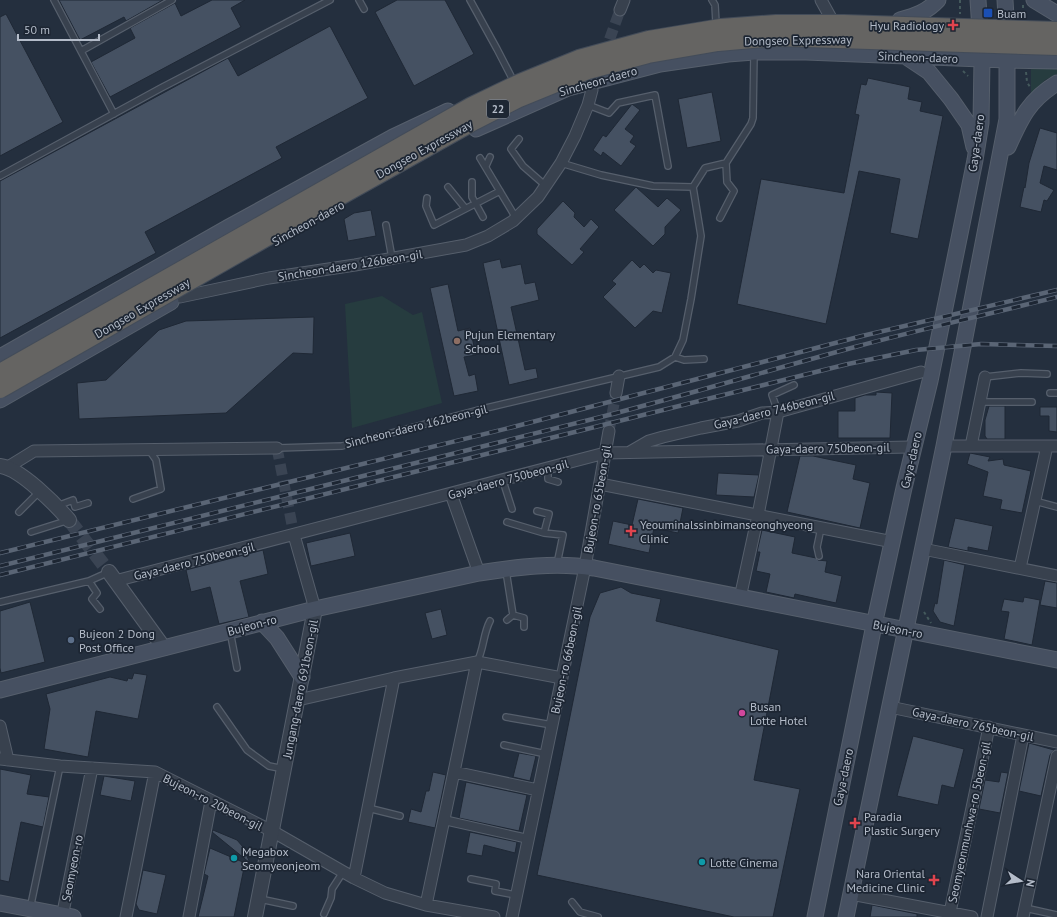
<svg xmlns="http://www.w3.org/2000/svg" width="1057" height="917" font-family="'PT Sans',sans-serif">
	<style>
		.green { fill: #263c3f }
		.building { fill: #455162; stroke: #1f2835 }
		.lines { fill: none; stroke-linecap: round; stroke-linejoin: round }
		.minor-tunnel { stroke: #3a4453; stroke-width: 11; stroke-dasharray: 11 5.5; stroke-linecap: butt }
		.tertiary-tunnel { stroke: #3a4453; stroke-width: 14; stroke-dasharray: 14 7; stroke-linecap: butt }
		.service-casing { stroke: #565f6c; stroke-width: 8 }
		.pedestrian-casing { stroke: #565f6c; stroke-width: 10 }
		.minor-casing { stroke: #565f6c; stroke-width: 13 }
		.tertiary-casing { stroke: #565f6c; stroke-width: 16 }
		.secondary-casing { stroke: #565f6c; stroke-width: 17 }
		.path { stroke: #44595c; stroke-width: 2; stroke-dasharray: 3 3; stroke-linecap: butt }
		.service { stroke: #38414e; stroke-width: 5.5 }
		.pedestrian { stroke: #38414e; stroke-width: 8 }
		.minor { stroke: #38414e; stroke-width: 11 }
		.tertiary { stroke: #38414e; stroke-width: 14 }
		.secondary { stroke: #465061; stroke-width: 15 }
		.rail-casing { stroke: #5a6575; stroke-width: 4.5 }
		.rail { stroke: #1d2633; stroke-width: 3; stroke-dasharray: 9; stroke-linecap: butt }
		.trunk-bridge-casing { stroke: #434c59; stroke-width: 20; stroke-linecap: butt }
		.trunk-bridge { stroke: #656462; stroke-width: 18 }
		.transit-dot { fill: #1a4fb4; stroke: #1d2633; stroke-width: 1.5 }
		.health-dot { fill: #e0444e; stroke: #1d2633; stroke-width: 1.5 }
		.education-dot { fill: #8d6e63; stroke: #1d2633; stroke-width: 1.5 }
		.service-dot { fill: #5c6f8a; stroke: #1d2633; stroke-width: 1.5 }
		.hotel-dot { fill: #d1479c; stroke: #1d2633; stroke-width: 1.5 }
		.culture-dot { fill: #0f9aa8; stroke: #1d2633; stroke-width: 1.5 }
		.labels { text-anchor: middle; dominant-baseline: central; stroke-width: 3.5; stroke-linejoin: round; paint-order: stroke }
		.shield { fill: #1d2633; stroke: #878f9c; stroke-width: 1 }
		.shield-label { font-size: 11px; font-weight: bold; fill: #b4bcc9 }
		.poi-label { font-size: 12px; fill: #b4bcc9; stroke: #1d2633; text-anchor: start }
		.street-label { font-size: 12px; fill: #b4bcc9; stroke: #1d2633 }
	</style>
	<rect width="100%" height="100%" fill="#242f3e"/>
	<path class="green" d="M1031 69H1057V74L1045 80 1031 94Z
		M382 296 413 315 422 312 442 403 352 428 345 304Z"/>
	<path class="building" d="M59 0H163L126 21 124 17 80 40Z
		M212 0H245L231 8 241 27 110 97 91 62 135 38 130 28 175 3 181 16Z
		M397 0H445L474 54 414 86 375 12Z
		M6 14 63 122 0 156V17Z
		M330 26 368 98 276 147 282 158 145 232 156 253 0 338V181L228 58 238 76Z
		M868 78 910 87 908 99 922 102 920 111 943 116 918 239 890 233 900 179 859 171 826 324 737 304 761 179 844 193 859 115 855 114 861 84 866 85Z
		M712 92 721 141 687 148 678 99Z
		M632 104 640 110 625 129 634 136 630 142 636 146 621 166 603 152 601 156 593 150 603 135 606 137Z
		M1040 128 1057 133V170L1044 166 1040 183 1054 190 1047 201 1044 200 1041 212 1020 207 1024 187 1025 188 1029 163Z
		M636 187 658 207 667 198 681 210 665 227V234L653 246 614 210Z
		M563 201 575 213 574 217 584 227 591 219 599 227 580 249 584 252 572 265 537 234V229Z
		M371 210 376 236 348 241 344 219 354 213Z
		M500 259 502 268 521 264 525 284 535 282 539 300 511 307 525 370 536 368 538 378 509 385 483 263Z
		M632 260 640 268 644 264 653 273 656 270 671 273 662 313 653 311 635 328 603 297 616 284 612 281Z
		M448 284 458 331 470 328 476 355 464 357 469 376 475 374 478 391 454 396 430 288Z
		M314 317 313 354 293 353 226 413 79 419 77 383 106 380 159 330 186 321Z
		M876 392 892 393 890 438H838V411H855V398L865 395H876Z
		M989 406H1005V439H987L985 436V420Z
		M1040 407H1057V432L1049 431V416H1040Z
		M970 453 990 457 988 461 1003 459 1004 465 1031 471 1022 513 1000 509 1002 500 983 496 988 472 967 464Z
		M800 456H813L856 465 853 479 870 483 860 528 787 512Z
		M718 473 759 475 754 497 716 495Z
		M638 499 683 508 678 533 654 528 649 553 608 544 613 521 632 525Z
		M955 518 993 526 988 551 968 547V551L948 547Z
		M762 530 795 537 792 553 816 558 818 560 827 561 825 572 842 576 836 603 795 594 794 598 766 592 770 574 756 571 760 552H757Z
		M350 533 355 556 311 566 306 543Z
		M263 550 268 574 240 581 249 617 219 624 210 587 191 592 186 570Z
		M944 560 965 565 954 626 940 622 933 611 935 603 937 604Z
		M1045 581 1057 583V608L1040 605Z
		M621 587 631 593 661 599 656 621 779 650 754 780 800 789 773 917H734L537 875 558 776 590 617 600 593Z
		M1024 597 1040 600 1032 645 1004 639 1009 612 1001 611 1004 599 1023 602Z
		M30 602 45 662 1 673 0 668V611Z
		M441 609 447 635 432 639 425 613Z
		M134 673 147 675 138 719 96 711 88 757 44 749 50 709 46 694 110 677 127 681 128 678 132 679Z
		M913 736 964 749 954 788 942 785 938 805 897 796Z
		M1029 743 1054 750 1050 755 1041 796 1019 791Z
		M519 753 536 756 530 781 513 777Z
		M0 769 31 775 27 794 49 797 43 827 21 822 9 882 0 880Z
		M433 772 446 775 435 828 408 822 411 809 421 812 426 791H429Z
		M1001 772 1008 773 1000 813 979 809 985 780 999 782Z
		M104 776 135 781 131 801 100 795Z
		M466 782 527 795 519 831 459 818Z
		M213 830 237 840 243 847 250 863 212 832Z
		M470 832 517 842 515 853 484 845 482 856 466 853Z
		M210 848 245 863 234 917H198L208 876 204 874Z
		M143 870 166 875 157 914 139 910 136 904Z
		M872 905 917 914V917H870Z"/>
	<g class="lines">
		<path class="minor-tunnel" d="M604 55 620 10
			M609 431 616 393
			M277 448 294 535"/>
		<path class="tertiary-tunnel" d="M69 520 109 572"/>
		<defs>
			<path id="service" d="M54 0 114 114
				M359 0 364 9
				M470 0 497 49 513 80
				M712 0 715 5 716 23
				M81 51 172 0
				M588 105 609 113 618 103 655 95 668 166
				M519 139 511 149 523 166 546 186
				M480 158 516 218
				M561 163 601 175 653 186 693 187 705 168 726 163 751 124 753 118 754 53
				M486 166 490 157
				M0 176 161 88 330 0
				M472 182V197L483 217
				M448 187 465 208
				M427 198 426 206 434 225 500 191
				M720 218 734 191 727 182 726 163
				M386 225 392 258
				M675 357 684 360 704 359
				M985 377 1021 373 1047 374
				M1050 393H1057
				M980 402H1032
				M778 412 772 395 794 385
				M277 448 342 446 482 409 659 367 675 357 683 340 691 299 701 236 693 187
				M548 469V479L558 482
				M503 481 512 509
				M133 499 161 489 156 460 149 450
				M1035 501 1057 507
				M57 506 73 500 75 507 88 503
				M537 511 549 514 544 533
				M19 512 40 491
				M507 522 544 533 563 535 557 564
				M31 532 69 520
				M819 556 817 547 821 528
				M506 571 513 615 524 618V627
				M89 581 97 593 92 599 100 609
				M0 602 89 581 109 572
				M507 620 513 615
				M230 631 237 668
				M477 662C484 649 483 634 490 621
				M217 707 247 750 269 766 284 769
				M506 717 552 725
				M504 745 546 754
				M368 808 400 816
				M471 879 496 884 495 891 516 895
				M260 899 293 906
				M572 902 580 912 598 917
				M1025 908 1057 915
				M30 909 60 766
				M324 914 331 898 332 889 343 872"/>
			<path id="pedestrian" d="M444 820 528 839"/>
			<path id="minor" d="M821 0 832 20
				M620 10 624 0
				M180 297 269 278 355 265 466 245 488 236 513 221 538 197 561 163 575 136 588 105 592 90
				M616 393 619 376
				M944 446H1057
				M971 446 985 377
				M630 452 649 441 663 437 701 428 738 421 762 413 778 412 921 372
				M8 467 34 451 277 448
				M600 484 893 542
				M451 494 479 573
				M294 535 315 609
				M923 549 1057 576
				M1020 568 1047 446
				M115 581 605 453 910 447
				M740 598 758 515 778 412
				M298 700 394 678 477 662 562 678
				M890 707 1057 742
				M0 726 8 760
				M0 759 60 766 155 772 272 831 354 878 385 893 426 905 494 917
				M454 772 538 790
				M354 878 394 678
				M851 894 972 917
				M426 905 477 662
				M62 917 92 768
				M126 917 155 772
				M189 917 211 801
				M512 917 585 567 609 431
				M949 917 989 727
				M987 917 1023 735
				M1023 917 1057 756"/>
			<path id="tertiary" d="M0 466C20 468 56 505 69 520
				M109 572 164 648
				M255 917 315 609"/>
			<path id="secondary" d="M1034 0 1057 14
				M900 20C915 16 927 12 938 0
				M905 56 929 72 951 99 969 125 974 147
				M476 129 568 88 660 64 728 54 754 52H806L1007 60 1057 61
				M1008 147C1021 118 1029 100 1057 83
				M0 357 229 227 393 137 448 111
				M0 400 171 302
				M262 622 277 638 302 677
				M0 690 315 609 479 573C517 567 556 562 594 568L1057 660
				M0 903 73 917
				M815 917 874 625 904 488 930 381 975 160 981 123 982 59 978 0
				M846 917 944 446 1007 119V33L1005 0"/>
		</defs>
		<use href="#service" class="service-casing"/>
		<use href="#pedestrian" class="pedestrian-casing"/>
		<use href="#minor" class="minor-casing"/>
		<use href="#tertiary" class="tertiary-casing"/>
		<use href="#secondary" class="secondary-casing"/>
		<path class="path" d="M960 0V14
			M1023 5V15
			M963 71 968 76
			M1026 72 1027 82 1030 87
			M924 612 931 623"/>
		<use href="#service" class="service"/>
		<use href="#pedestrian" class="pedestrian"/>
		<use href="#minor" class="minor"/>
		<use href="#tertiary" class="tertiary"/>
		<use href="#secondary" class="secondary"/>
		<defs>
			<path id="rail" d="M0 553 513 427 862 336 1057 290
				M0 566C200 516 401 467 601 417 686 395 770 370 855 347 922 329 990 314 1057 297
				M0 575 848 364 916 350 981 344 1057 346"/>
		</defs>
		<use href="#rail" class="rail-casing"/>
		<use href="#rail" class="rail"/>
		<defs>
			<path id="trunk-bridge" d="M0 373 472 106 520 83 579 59 649 40 721 28 776 24H844L1057 31
				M0 389 263 239 474 121 517 99 588 70 648 54 718 42 776 37 1057 46"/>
		</defs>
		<use href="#trunk-bridge" class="trunk-bridge-casing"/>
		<use href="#trunk-bridge" class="trunk-bridge"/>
	</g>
	<rect class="transit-dot" x="983" y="8" width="10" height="10" rx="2"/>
	<g class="health-dot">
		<path d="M951 19h4v4h4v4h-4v4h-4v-4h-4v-4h4z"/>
		<path d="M629 525h4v4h4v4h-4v4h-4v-4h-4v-4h4z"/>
		<path d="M853 817h4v4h4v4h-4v4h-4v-4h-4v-4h4z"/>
		<path d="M932 874h4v4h4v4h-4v4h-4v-4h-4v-4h4z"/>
	</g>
	<circle class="education-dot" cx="457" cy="341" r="4"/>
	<circle class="service-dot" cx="71" cy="640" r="4"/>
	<circle class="hotel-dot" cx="742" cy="713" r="4"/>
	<g class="culture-dot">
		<circle cx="234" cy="858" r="4"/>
		<circle cx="702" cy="862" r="4"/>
	</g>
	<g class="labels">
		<rect class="shield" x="487" y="100" width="22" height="18" rx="3"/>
		<g class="shield-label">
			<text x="498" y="109">22</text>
		</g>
		<g class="poi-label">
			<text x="997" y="13">Buam</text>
			<text x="944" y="25" text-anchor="end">Hyu Radiology</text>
			<text x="465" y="334">Pujun Elementary<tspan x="465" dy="14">School</tspan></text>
			<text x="640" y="524">Yeouminalssinbimanseonghyeong<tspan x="640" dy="14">Clinic</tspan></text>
			<text x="79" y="633">Bujeon 2 Dong<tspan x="79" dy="14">Post Office</tspan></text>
			<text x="750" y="706">Busan<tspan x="750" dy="14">Lotte Hotel</tspan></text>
			<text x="864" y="816">Paradia<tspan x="864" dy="14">Plastic Surgery</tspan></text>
			<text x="242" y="851">Megabox<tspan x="242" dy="14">Seomyeonjeom</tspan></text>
			<text x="710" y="862">Lotte Cinema</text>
			<text x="925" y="873" text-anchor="end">Nara Oriental<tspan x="925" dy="14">Medicine Clinic</tspan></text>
		</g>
		<g class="street-label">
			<text transform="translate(798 40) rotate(-1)">Dongseo Expressway</text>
			<text transform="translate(918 57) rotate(2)">Sincheon-daero</text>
			<text transform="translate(598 81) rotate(-16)">Sincheon-daero</text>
			<text transform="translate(976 143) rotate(-82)">Gaya-daero</text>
			<text transform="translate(424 149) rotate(-29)">Dongseo Expressway</text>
			<text transform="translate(308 223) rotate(-29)">Sincheon-daero</text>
			<text transform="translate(350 265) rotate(-9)">Sincheon-daero 126beon-gil</text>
			<text transform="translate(142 308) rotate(-30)">Dongseo Expressway</text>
			<text transform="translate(774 410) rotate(-14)">Gaya-daero 746beon-gil</text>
			<text transform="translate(416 426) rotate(-14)">Sincheon-daero 162beon-gil</text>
			<text transform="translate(828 448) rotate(-1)">Gaya-daero 750beon-gil</text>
			<text transform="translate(911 460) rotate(-77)">Gaya-daero</text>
			<text transform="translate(508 479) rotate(-15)">Gaya-daero 750beon-gil</text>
			<text transform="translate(597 499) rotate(-80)">Bujeon-ro 65beon-gil</text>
			<text transform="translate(194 561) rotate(-14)">Gaya-daero 750beon-gil</text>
			<text transform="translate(252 625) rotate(-15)">Bujeon-ro</text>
			<text transform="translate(898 629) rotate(11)">Bujeon-ro</text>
			<text transform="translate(566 660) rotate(-78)">Bujeon-ro 66beon-gil</text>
			<text transform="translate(300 689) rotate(-79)">Jungang-daero 691beon-gil</text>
			<text transform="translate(973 724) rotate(12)">Gaya-daero 765beon-gil</text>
			<text transform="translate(843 777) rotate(-78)">Gaya-daero</text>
			<text transform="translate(213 802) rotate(27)">Bujeon-ro 20beon-gil</text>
			<text transform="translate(969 822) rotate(-78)">Seomyeonmunhwa-ro 5beon-gil</text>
			<text transform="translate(72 868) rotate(-79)">Seomyeon-ro</text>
		</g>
	</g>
	<g transform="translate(1021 881) rotate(102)" stroke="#1d2633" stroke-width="3" paint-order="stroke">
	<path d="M0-3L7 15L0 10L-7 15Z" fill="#b4bcc9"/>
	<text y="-6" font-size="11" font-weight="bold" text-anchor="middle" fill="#b4bcc9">N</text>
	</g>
	<path d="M18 34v6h81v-6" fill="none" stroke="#b4bcc9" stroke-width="2"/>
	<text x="24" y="34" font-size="12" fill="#b4bcc9" stroke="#1d2633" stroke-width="3" paint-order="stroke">50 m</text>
</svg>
